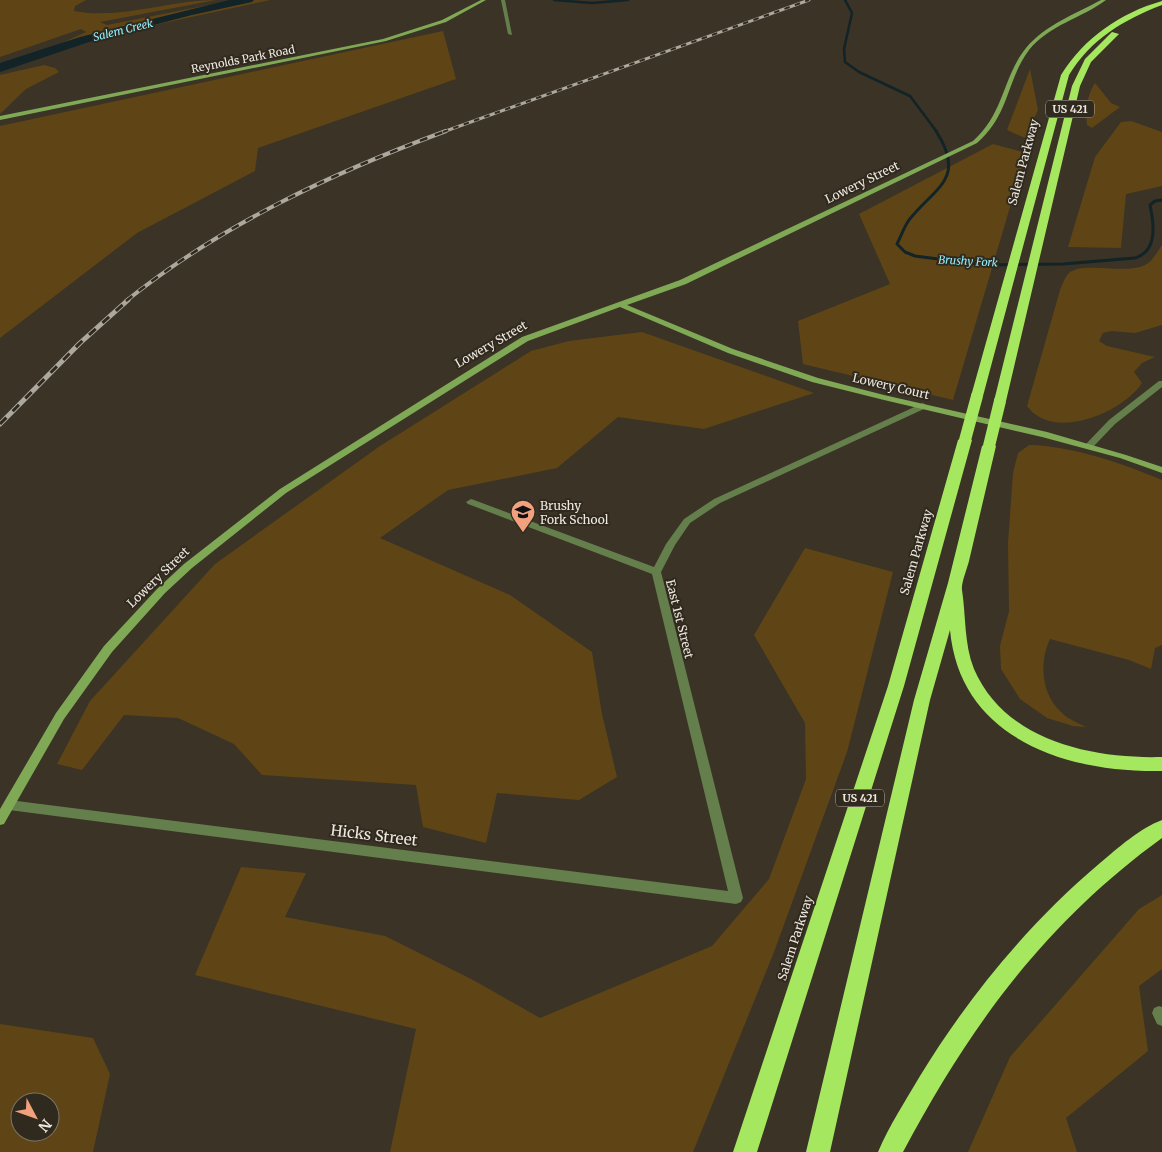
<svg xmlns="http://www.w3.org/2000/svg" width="1162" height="1152" font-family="Merriweather,serif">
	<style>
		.green { fill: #5f4515; fill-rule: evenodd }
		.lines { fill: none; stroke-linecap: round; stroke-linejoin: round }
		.stream-far1 { stroke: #122427; stroke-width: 2.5 }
		.stream { stroke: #122427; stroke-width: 3 }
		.river { fill: #122427; fill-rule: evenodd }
		.street { fill: #647f4c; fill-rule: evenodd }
		.secondary { fill: #7fa955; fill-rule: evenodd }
		.highway { fill: #a5e75e; fill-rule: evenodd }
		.rail-far2-casing { stroke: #ada89e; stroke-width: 3 }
		.rail-far1-casing { stroke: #ada89e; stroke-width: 4 }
		.rail-casing { stroke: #ada89e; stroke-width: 5 }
		.rail-far2 { stroke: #30291d; stroke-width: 2; stroke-dasharray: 5.5; stroke-linecap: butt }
		.rail-far1 { stroke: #30291d; stroke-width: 2.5; stroke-dasharray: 8; stroke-linecap: butt }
		.rail { stroke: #30291d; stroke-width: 3; stroke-dasharray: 9; stroke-linecap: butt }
		.highway-bridge { stroke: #a5e75e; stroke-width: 12 }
		.labels { text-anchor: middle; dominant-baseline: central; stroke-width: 4; stroke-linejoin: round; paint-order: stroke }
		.far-water-label { font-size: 11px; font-style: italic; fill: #92f0fe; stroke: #30291d }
		.far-street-label { font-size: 11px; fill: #ede8e0; stroke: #30291d }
		.shield { fill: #30291d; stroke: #b4afa6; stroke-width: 1 }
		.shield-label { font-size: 11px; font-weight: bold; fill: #ede8e0 }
		.street-label { font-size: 12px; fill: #ede8e0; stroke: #30291d }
		.poi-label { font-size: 12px; fill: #ede8e0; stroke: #30291d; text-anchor: start }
		.near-street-label { font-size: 15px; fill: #ede8e0; stroke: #30291d }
	</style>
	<rect width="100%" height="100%" fill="#3a3326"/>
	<path class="green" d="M0 0H86L75 6 74 11C121 20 169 0 216 0L100 22 107 25 234 0H270L53 47 86 32 81 29 0 57Z
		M443 31 456 79 258 148 255 171 137 233 0 338V126Z
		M44 65 55 68 59 72 26 89 0 114V75Z
		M1030 69 1038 110 1025 138 1007 130Z
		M1095 83 1111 103 1120 107 1092 128 1087 125C1085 110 1087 95 1095 83Z
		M1131 121 1162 132V186L1126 194 1121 248 1068 247 1095 157 1121 122Z
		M993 144 1026 153 953 400 803 364 798 321 890 284 859 214Z
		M1162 245V325L1135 333 1111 331 1103 333 1099 341 1107 346 1155 357 1142 363 1134 372 1142 383C1122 413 1053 442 1027 406L1060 290C1062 285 1065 277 1069 273 1083 261 1125 275 1145 265 1153 261 1157 252 1162 245Z
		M642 332 814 393 704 429 618 417 557 468 448 490 380 538 510 595 592 652 602 714 617 777 579 800 497 793 486 843 423 827 416 785 262 775 234 744 178 718 124 715 82 770 57 764 90 701 215 564 380 446 531 351 569 341Z
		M1029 445C1073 446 1121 463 1162 480V645L1155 648 1151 669 1129 660 1050 639C1039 662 1041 695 1062 713 1068 719 1078 723 1086 727L1073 726 1047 718 1020 699 1001 669 1000 646 1009 611 1008 543 1013 473 1018 453Z
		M805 548 893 572 847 752 774 952 693 1152H390L416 1029 195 975 241 867 306 873 285 917 385 936 475 981 540 1018 712 946 769 879 806 779 805 723 754 635Z
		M1162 895V969L1139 986 1148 1051 1066 1118 1077 1152H968L1010 1057 1139 909Z
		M0 1024 93 1038 110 1074 93 1152H0ZM20 1102H50V1132H20Z"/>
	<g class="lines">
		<path class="stream-far1" d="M554 0 592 3 628 0
			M845 0 852 13 844 49 845 62 859 72 910 96 937 132
			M0 65H6"/>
		<path class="stream" d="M936 131C967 179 935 187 909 220 904 227 901 236 897 244L905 252 915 256 985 265 1063 264 1135 258C1158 251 1154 224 1150 205L1155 201 1162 200"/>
		<path class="river" d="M229 0H254L252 2 192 15 89 42 0 72V63L80 37Z"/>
		<path class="street" d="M501 0H505L512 35 508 34Z
			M1159 381H1162V387L1115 424 1093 447H1087L1086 445 1087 443 1109 420Z
			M923 403 927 406 926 408 720 503 690 523 675 545 661 572 743 898 741 902 736 904 9 810 5 809 3 805 5 801 9 800 728 891 652 574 468 504 466 502 471 499 474 500 654 567 666 544 684 519 714 499Z
			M1159 1006 1162 1007V1026L1157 1024 1152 1013 1154 1008Z"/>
		<path class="secondary" d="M481 0H486L446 22 386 41 0 120V116L383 39 442 20Z
			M1101 0H1106C1082 18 1049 25 1029 50 1006 81 1010 114 977 143L686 284 627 305 733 349 818 378 884 395 1047 432 1126 455 1162 467V473L1120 458 1042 437 884 400 812 382 728 353 620 307 528 341 286 493 192 568 165 593 112 652 64 719 4 824 0 825V809L56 713 104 646 157 589 184 564 280 489 522 337 680 280 973 141C1005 112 1002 78 1026 48 1045 25 1075 14 1101 0Z"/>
		<path class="highway" d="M1162 1V5C1123 20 1091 39 1069 75L983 396 977 400 973 399 971 396 1061 75C1084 38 1120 13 1162 1Z
			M1112 32 1119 34 1091 62 1080 86 1006 401 1000 405 996 404 994 401 1072 86 1085 59Z
			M965 436 972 440 904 686 757 1152H733L888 686 958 440Z
			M989 442 996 446C987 484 978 523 969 561 967 569 961 583 962 590 966 616 964 644 974 669 1005 741 1092 759 1162 757V771C1067 773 960 739 950 630L930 700 830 1152H806L914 700 948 583 982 446Z
			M1162 820V838C1045 923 970 1026 903 1152H878C889 1126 906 1100 920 1076 969 996 1028 924 1100 863 1118 848 1140 828 1162 820Z"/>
		<defs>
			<path id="rail-far2" d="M443 132 809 0"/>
			<path id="rail-far1" d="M126 301C221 225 332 173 446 131"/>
			<path id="rail" d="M0 424 80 343 128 300"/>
		</defs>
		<use href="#rail-far2" class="rail-far2-casing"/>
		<use href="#rail-far1" class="rail-far1-casing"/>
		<use href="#rail" class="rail-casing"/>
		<use href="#rail-far2" class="rail-far2"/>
		<use href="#rail-far1" class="rail-far1"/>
		<use href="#rail" class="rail"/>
		<path class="highway-bridge" d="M965 440 977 396
			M989 446 1000 401"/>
	</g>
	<defs>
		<symbol id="school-pin" viewBox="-11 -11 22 30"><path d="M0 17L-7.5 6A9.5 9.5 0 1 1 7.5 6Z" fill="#f2a17e" stroke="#30291d"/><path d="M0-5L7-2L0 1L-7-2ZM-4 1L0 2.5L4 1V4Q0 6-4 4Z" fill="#111"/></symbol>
	</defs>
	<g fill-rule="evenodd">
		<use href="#school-pin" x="509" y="498" width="28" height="38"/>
	</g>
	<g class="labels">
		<g class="far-water-label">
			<text transform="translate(123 30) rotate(-14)">Salem Creek</text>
			<text transform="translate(968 261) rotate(3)">Brushy Fork</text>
		</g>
		<g class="far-street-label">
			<text transform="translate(243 59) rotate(-11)">Reynolds Park Road</text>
		</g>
		<g class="shield">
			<rect x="1046" y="100.5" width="48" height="17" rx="4"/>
			<rect x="836" y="789.5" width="48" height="17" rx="4"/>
		</g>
		<g class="shield-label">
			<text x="1070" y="109">US 421</text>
			<text x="860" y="798">US 421</text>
		</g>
		<g class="street-label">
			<text transform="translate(1023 162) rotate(-75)">Salem Parkway</text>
			<text transform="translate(862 182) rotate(-26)">Lowery Street</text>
			<text transform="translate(491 344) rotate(-30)">Lowery Street</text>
			<text transform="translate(891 386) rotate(13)">Lowery Court</text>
			<text transform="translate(916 552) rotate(-74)">Salem Parkway</text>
			<text transform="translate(158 577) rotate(-44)">Lowery Street</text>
			<text transform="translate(680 619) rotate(76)">East 1st Street</text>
			<text transform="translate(795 938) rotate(-72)">Salem Parkway</text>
		</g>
		<g class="poi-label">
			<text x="540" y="505">Brushy<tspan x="540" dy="14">Fork School</tspan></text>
		</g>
		<g class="near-street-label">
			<text transform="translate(374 835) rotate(7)">Hicks Street</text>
		</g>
	</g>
	<g transform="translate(35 1117) rotate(131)"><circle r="24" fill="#30291d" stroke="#7c756b"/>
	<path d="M0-4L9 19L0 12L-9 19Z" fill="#f2a17e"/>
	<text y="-8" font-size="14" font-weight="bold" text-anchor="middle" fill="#ede8e0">N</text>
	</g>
</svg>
